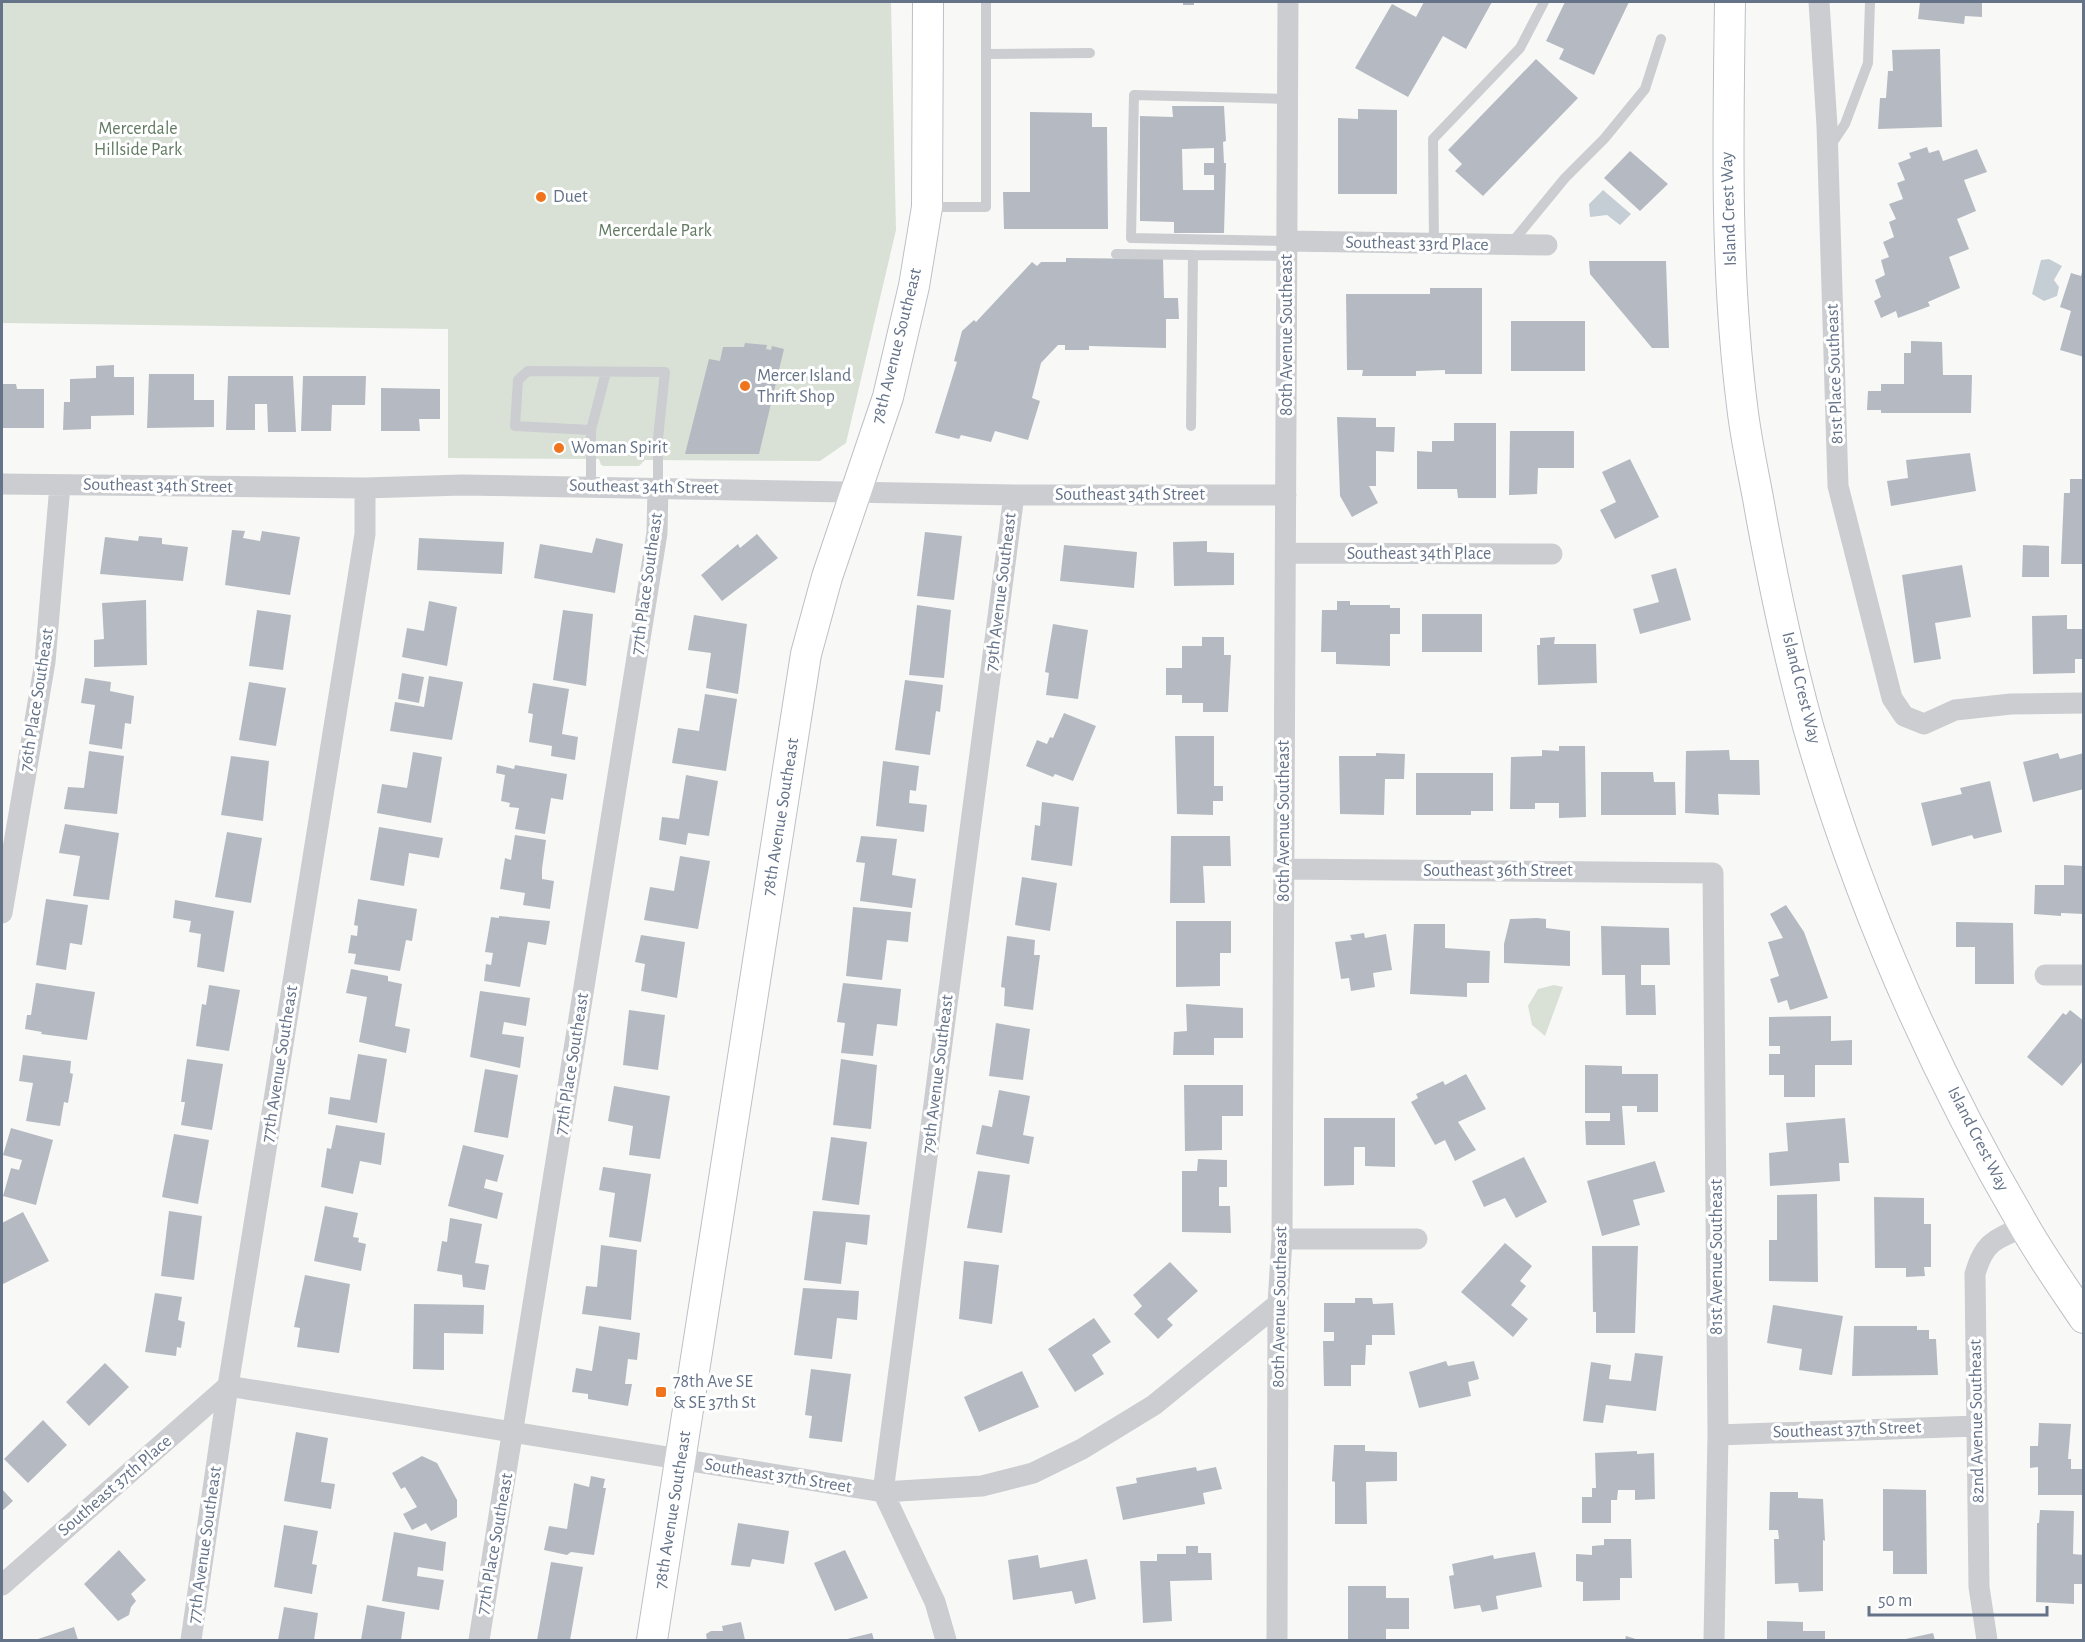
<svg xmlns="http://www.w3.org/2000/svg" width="2085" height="1642" font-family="'Alegreya Sans',sans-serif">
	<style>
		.green { fill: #d9e1d6 }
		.water { fill: #c6ced5 }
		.building { fill: #b5bac2; fill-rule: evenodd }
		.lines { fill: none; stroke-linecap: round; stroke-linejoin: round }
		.secondary-casing { stroke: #bcc0c6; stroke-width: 32 }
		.lane { stroke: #cbcdd1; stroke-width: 10 }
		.street { stroke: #cbcdd1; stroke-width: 21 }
		.secondary { stroke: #fff; stroke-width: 30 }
		.poi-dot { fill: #f0741e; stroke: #fff; stroke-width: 2 }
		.labels { text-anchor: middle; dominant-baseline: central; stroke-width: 6; stroke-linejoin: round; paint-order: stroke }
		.park-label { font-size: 18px; fill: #617a61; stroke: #fff }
		.poi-label { font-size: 18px; fill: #657389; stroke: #fff; text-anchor: start }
		.street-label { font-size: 18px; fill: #657389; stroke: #fff }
	</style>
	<rect width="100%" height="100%" fill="#f8f9f6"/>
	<path class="green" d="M2 2H891L896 230 846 443 820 461 645 460 639 466H604L601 465 599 459 448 458V329L2 323Z
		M1554 985 1563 987 1545 1036 1532 1025 1528 1006 1538 989Z"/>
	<path class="water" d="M1603 190 1631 214 1620 225 1607 215 1590 217 1589 204Z
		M2049 259 2062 266 2054 280 2059 287 2057 296 2044 301 2032 294 2041 260Z"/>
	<path class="building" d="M1183 2H1194V5H1183Z
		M1424 2H1492L1466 49 1443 36 1408 97 1355 68 1392 4 1416 17Z
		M1565 2H1629L1594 75 1559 59 1564 49 1546 41Z
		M1920 2H1982V17L1965 16 1964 24 1918 19Z
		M1940 49 1942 127 1878 129 1880 98H1886L1888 71H1893L1892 50Z
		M1536 59 1578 98 1483 196 1455 171 1462 164 1448 150Z
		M1172 106H1224L1226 141 1223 142 1224 163H1226L1224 233H1174V222L1140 221V116L1173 117ZM1214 148V163H1204V175H1214V190H1183L1182 149Z
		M1358 109 1397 110V194H1338V118L1358 119Z
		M1030 112 1092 113V127H1107L1108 229H1004L1003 192H1030Z
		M1927 147 1929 153 1939 150 1943 161 1977 149 1987 172 1964 180 1976 211 1957 219 1969 249 1949 257 1960 288 1928 302 1930 306 1898 318 1896 311 1881 318 1874 301 1881 297 1875 280 1885 275 1881 260 1889 257 1883 242 1894 237 1889 222 1896 219 1889 204 1903 199 1897 183 1905 180 1898 163 1911 158 1909 153Z
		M1630 151 1668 184 1640 211 1604 178Z
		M1066 258 1163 259 1164 298H1178L1179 319H1166V348L1089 346V350H1065V345H1058L1041 363 1032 398 1040 401 1028 440 995 431 991 442 961 435 959 439 935 433 957 362 954 361 962 331 974 320 976 322 1032 262 1037 266 1041 262H1066Z
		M1589 261H1666L1669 348H1652L1590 274Z
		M2083 268H2084V357L2060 350 2071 311 2060 307 2071 273 2081 276Z
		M1430 288H1482V374H1445V370L1416 371V376H1362L1363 370H1347L1346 294H1430Z
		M1511 321H1585V371H1511Z
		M1911 341 1942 342 1943 375H1972L1971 413H1881V410H1867L1868 391H1881V384H1904V353H1911Z
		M745 343 767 345 766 349 771 350 772 346 784 349 759 454H685L709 359 720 361 723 347H744Z
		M114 365V377H134V415L91 416V429L63 430 64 402H70V379L96 378V366Z
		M149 374H194V400H214V427L147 428Z
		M228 376H293L296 432H268L267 404H255V430H226Z
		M303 376H366L365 405H332L331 431H301Z
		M2 384H16L17 389H44V428H2Z
		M381 388 440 389V419H419L420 431H381Z
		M1337 417 1376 418V427H1395L1394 452 1376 451V486H1369L1378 503 1352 517 1340 496Z
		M1454 423H1496V498H1458L1457 489H1417V451L1432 452V441H1454Z
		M1510 431H1574V468H1538L1537 494 1509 495Z
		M1970 453 1976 491 1891 506 1887 481 1908 478 1906 460Z
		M1630 459 1659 517 1615 539 1600 510 1616 502 1602 472Z
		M2070 479H2084V564H2061L2064 493H2070Z
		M232 530 245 531 243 538 260 541 262 531 300 537 290 595 225 585Z
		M925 532 962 536 954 600 917 596Z
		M757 534 778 558 722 601 701 575 738 544 740 548Z
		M139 536 162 538V544L188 547 183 581 100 574 105 537 138 541Z
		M419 538 504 542 502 574 417 570Z
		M596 538 623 544 615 593 534 578 540 544 592 553Z
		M1207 541V552L1234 553V585L1174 586 1173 542Z
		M1064 545 1137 552 1134 588 1060 581Z
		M2023 545 2049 546V577H2022Z
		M1962 565 1971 617 1935 623 1941 659 1914 663 1902 575Z
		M1676 568 1691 620 1640 634 1633 609 1659 602 1651 575Z
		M146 600 147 665 94 667V640L104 639 102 603Z
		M429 601 457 607 447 666 402 657 407 628 424 631Z
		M1337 601H1350V605H1390V608H1400V634H1390V666L1336 664V652H1321L1322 610H1337Z
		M917 605 951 610 944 678 909 675Z
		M257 610 291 615 283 670 249 666Z
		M563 610 593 614 586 686 553 680Z
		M1422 614H1482V652H1422Z
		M694 615 747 624 738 694 706 688 711 653 688 650Z
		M2067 615V629H2084V659H2075V673L2033 674 2032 616Z
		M1053 624 1088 630 1078 699 1046 695 1049 673 1045 672Z
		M1202 637H1224V655H1231L1228 712H1203V703H1182V695H1166V668H1182V646H1202Z
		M1555 637 1554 644H1596L1597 683 1538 685 1537 645H1540V638Z
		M402 673 424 677 419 703 398 699Z
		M429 676 463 682 452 740 390 731 395 702 424 707Z
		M85 678 111 682 110 691 134 696 131 724 125 723 122 749 89 744 95 705 81 703Z
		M905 680 943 685 940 712 936 711 930 755 895 750Z
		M249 682 286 688 276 746 239 740Z
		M533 683 569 689 562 734 578 737 575 760 551 756 552 746 529 742 533 714 528 713Z
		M705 694 737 699 726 771 672 763 678 728 699 731Z
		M1064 713 1096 726 1073 781 1055 774 1053 777 1026 766 1037 740 1047 744 1050 737 1053 738Z
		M1175 736H1214V786H1223V801H1213V815L1177 814Z
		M1559 746H1585L1586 817 1559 818V803H1535V809H1510L1511 757 1542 756V750L1559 751Z
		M1729 750 1730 760H1759L1760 795 1718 794 1719 815 1685 813 1686 751Z
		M89 751 124 756 117 814 64 809 68 787 84 788Z
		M413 752 442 757 431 823 377 813 382 784 407 788Z
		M1376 753 1405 754 1404 779H1385L1384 815 1340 814 1339 756H1376Z
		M2058 753 2060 759 2084 753V789L2033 802 2023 762Z
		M231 756 269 761 263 821 221 815Z
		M883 761 919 766 916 791 910 790 909 803 927 805 924 832 876 826Z
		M497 765 514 769 515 765 567 774 563 800 551 798 545 834 515 829 519 808 509 807 510 803 501 801 505 775 496 773Z
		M1601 772H1653L1654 782H1675L1676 815H1601Z
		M1416 773H1493V811H1471V815H1416Z
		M686 775 718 781 709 836 688 833 686 845 659 840 662 817 679 819Z
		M1990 781 2002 832 1974 839 1972 835 1932 846 1921 803 1962 794 1960 788Z
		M1042 802 1079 807 1072 866 1031 860 1035 825 1040 826Z
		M65 824 119 833 109 900 73 896 80 856 59 853Z
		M379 827 443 838 439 858 409 853 404 886 370 880Z
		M227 832 262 838 251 903 215 897Z
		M515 835 546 840 542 869V879L554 881 550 909 523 905 525 893 500 889 505 858 511 860Z
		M861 836 897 839 892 875 916 879 912 908 860 901 865 863 856 862Z
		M1171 836H1230L1231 866H1203L1205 903H1170Z
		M680 856 710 861 698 929 644 920 650 887 674 891Z
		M2064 865 2084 866V914L2061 913V916L2034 914 2035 885H2064Z
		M1022 877 1057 883 1050 931 1015 925Z
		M46 899 88 905 82 945 70 943 66 970 36 965Z
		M358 899 417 909 412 941 406 940 400 971 354 964 356 954 348 953 351 935 357 936 358 926 354 925Z
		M175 900 234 911 224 972 197 967 201 934 189 932 191 921 173 918Z
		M1786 905 1804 932 1828 998 1790 1010 1787 1000 1778 1003 1770 979 1779 976 1768 942 1783 938 1770 914Z
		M853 907 911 912 908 942 887 940 882 980 846 976Z
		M499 916 550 921 546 945 528 942 520 987 484 981 486 964 491 965 493 953 485 952 491 917 499 918Z
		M1537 918 1546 919V928L1570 931V966L1504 963V944L1510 919Z
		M1176 921H1231V953H1220V986L1176 987Z
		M1956 922 2013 923 2014 984H1975V947H1956Z
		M1414 924H1445V948L1490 951 1489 983H1467V997L1410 994Z
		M1601 926 1669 928 1670 965H1641V985H1655L1656 1015H1626L1625 975H1602Z
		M1364 933 1365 938 1386 934 1392 970 1373 973 1375 987 1351 991 1349 978 1341 979 1335 942 1352 940 1350 935Z
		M641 935 685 942 677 998 641 991 645 964 635 962Z
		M1007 936 1035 940 1034 955H1040L1033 1010 1004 1006 1005 988 1001 987Z
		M351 969 388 976V981L402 984 395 1026 410 1029 406 1053 359 1042 367 997 346 993Z
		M36 983 95 992 87 1040 41 1034 42 1032 25 1029 27 1015H31Z
		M843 983 901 989 897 1026 877 1024 873 1056 841 1053 845 1023 837 1022Z
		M209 985 240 990 229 1051 196 1046 202 1004 206 1005Z
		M480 991 530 998 526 1026 504 1022 502 1034 524 1037 520 1068 470 1057Z
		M1186 1004 1243 1008V1038H1214V1055H1173L1174 1032 1187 1031Z
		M629 1010 665 1015 658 1070 623 1065Z
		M2070 1010 2084 1021V1060L2062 1086 2027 1057 2063 1013 2066 1015Z
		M1831 1016V1041L1852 1040V1065H1815V1097H1784V1075H1769V1054H1780V1046H1769V1017Z
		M996 1023 1030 1029 1023 1080 989 1076Z
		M358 1054 387 1059 377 1123 328 1114 330 1097 350 1100Z
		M23 1055 71 1061 70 1073 73 1074 68 1103 64 1102 60 1126 26 1121 33 1083 19 1081Z
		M187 1059 223 1064 212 1130 181 1125 185 1102H181Z
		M841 1059 877 1065 871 1129 833 1125Z
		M1585 1065 1622 1066V1074H1658V1112H1637V1106H1622L1625 1145H1586L1585 1121H1610V1113H1585Z
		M485 1069 518 1075 508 1138 474 1132Z
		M1466 1074 1486 1109 1458 1122 1476 1150 1455 1161 1445 1140 1435 1145 1411 1102 1418 1098 1416 1094 1443 1081 1445 1085Z
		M1184 1085H1243V1116H1222V1150L1185 1151Z
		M614 1086 670 1096 660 1159 629 1155 633 1126 608 1121Z
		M999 1090 1030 1096 1023 1135 1034 1137 1029 1164 976 1154 982 1125 992 1127Z
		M1324 1118H1395V1167L1365 1166V1147H1354V1185L1324 1186Z
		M1845 1118 1849 1163H1839L1840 1181 1770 1186 1769 1153 1788 1151 1786 1123Z
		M336 1125 385 1133 381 1165 360 1161 353 1194 321 1187 327 1148 331 1149Z
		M11 1128 53 1140 36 1205 3 1196 11 1168 19 1170 22 1160 3 1155Z
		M174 1134 209 1140 198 1204 162 1197Z
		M831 1137 867 1142 859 1205 822 1200Z
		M463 1145 504 1155 497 1182 486 1179 484 1188 503 1193 497 1219 448 1206Z
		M1524 1157 1547 1202 1516 1218 1505 1198 1484 1207 1472 1181Z
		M1198 1159 1227 1160V1187H1219V1206H1230L1231 1233 1182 1232V1171H1197Z
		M1655 1161 1665 1192 1633 1200 1640 1225 1602 1236 1587 1181Z
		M603 1167 651 1174 641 1242 609 1237 615 1193 599 1190Z
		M978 1171 1010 1175 1002 1233 967 1228Z
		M1817 1194 1818 1282 1769 1281V1240H1777V1195Z
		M1874 1197 1924 1198V1224H1931V1267H1924L1925 1276 1906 1277V1268H1875Z
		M325 1206 358 1213 353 1237 359 1238 358 1242 366 1244 361 1271 314 1261Z
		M169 1211 202 1216 194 1280 161 1276Z
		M813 1211 870 1215 867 1245 846 1242 841 1284 804 1280Z
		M23 1212 49 1261 3 1284 2 1223Z
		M450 1218 482 1224 475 1263 489 1265 485 1290 463 1287 462 1275 437 1271 442 1241 447 1242Z
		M1505 1243 1532 1266 1520 1281 1526 1286 1511 1305 1528 1319 1513 1337 1461 1292Z
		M601 1245 637 1250 631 1320 582 1314 586 1286 597 1287Z
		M1592 1246H1638L1635 1333H1596V1312H1593Z
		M964 1261 999 1265 992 1324 959 1319Z
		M1170 1262 1198 1291 1167 1319 1173 1325 1158 1339 1134 1314 1142 1306 1133 1295Z
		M305 1275 350 1284 339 1353 297 1347 300 1328 294 1327Z
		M803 1288 859 1291 857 1320 837 1318 832 1359 794 1355Z
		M155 1293 182 1297 178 1320 185 1322 181 1348 177 1347 176 1356 145 1352Z
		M1355 1298H1372L1373 1304 1393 1303 1395 1335H1372V1345H1366L1365 1365H1351V1386H1324L1323 1341H1334V1332H1324V1303H1355Z
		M414 1304 484 1305 483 1334 444 1333V1370L413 1369Z
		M1773 1305 1843 1316 1832 1375 1799 1370 1802 1349 1767 1343Z
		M1094 1318 1111 1342 1092 1355 1104 1374 1075 1392 1048 1349Z
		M599 1326 640 1333 637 1360 628 1359 625 1384H632L628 1406 588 1399V1394L572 1392 576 1368 592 1371Z
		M1854 1326H1917V1330H1929V1339H1936L1938 1375 1852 1376Z
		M1635 1353 1663 1356 1656 1411 1606 1405 1603 1423 1583 1421 1591 1362 1611 1365 1609 1379 1631 1381Z
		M1446 1361 1448 1366 1474 1361 1479 1379 1468 1382 1471 1396 1419 1408 1409 1372Z
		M105 1363 129 1387 89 1426 66 1402Z
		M811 1369 851 1374 842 1442 809 1438 812 1416 805 1415Z
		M1022 1371 1039 1407 979 1432 964 1397Z
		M43 1420 67 1445 28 1483 4 1459Z
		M2039 1423 2071 1424 2068 1459H2071V1469H2084V1495H2038V1467L2030 1468V1446H2038Z
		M296 1432 328 1438 321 1482 335 1484 331 1509 284 1501Z
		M1334 1445H1365V1451L1397 1452V1481L1366 1482 1367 1524H1335V1482L1332 1481Z
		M1637 1451V1454L1654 1453 1655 1499 1635 1500V1490H1618L1617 1500H1611V1523H1582V1497H1592V1488H1596L1595 1453Z
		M422 1456 437 1463 457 1500V1517L431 1531 426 1523 412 1530 403 1514 417 1507 405 1487 401 1489 392 1473Z
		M1196 1467 1197 1471 1216 1467 1222 1489 1203 1493 1205 1504 1123 1520 1116 1487 1137 1483 1136 1478Z
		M591 1476 605 1479 603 1488H606L594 1555 571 1552 567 1555 544 1550 549 1526 567 1529 574 1483 589 1487Z
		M2 1489 13 1501 2 1511Z
		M1883 1489 1926 1490 1927 1574H1893V1551H1883Z
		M1770 1492H1798V1498L1823 1499 1825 1541 1823 1540V1591L1799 1592 1798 1583 1775 1584 1774 1539H1779L1778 1530H1769Z
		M2040 1510 2074 1511 2073 1554 2084 1555V1584H2074V1604L2036 1602 2037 1523H2039Z
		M738 1523 789 1531 784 1564 752 1559 750 1567 731 1565Z
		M284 1525 318 1531 312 1564 317 1565 312 1594 274 1587Z
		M394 1532 446 1542 443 1571 418 1567 417 1576 444 1580 439 1610 382 1601Z
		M1604 1539H1631L1632 1578H1620V1600L1583 1601V1582L1576 1581V1554L1592 1555V1546L1604 1545Z
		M1186 1546H1198V1553H1211L1212 1580 1170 1581 1172 1621 1143 1623 1140 1561H1157V1554H1186Z
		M119 1550 146 1580 131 1594 136 1601 131 1607 129 1615 118 1621 84 1584Z
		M845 1550 868 1598 835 1611 814 1563Z
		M1535 1552 1542 1587 1496 1596 1498 1609 1482 1612 1480 1605 1454 1609 1449 1576 1454 1575 1452 1564 1493 1555 1494 1559Z
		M1038 1555 1040 1568 1087 1559 1096 1599 1075 1604 1072 1591 1013 1600 1008 1560Z
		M551 1562 583 1567 570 1640H537Z
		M1348 1586H1386V1598H1409V1629H1386V1640H1348Z
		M367 1605 405 1612 401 1640H361Z
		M284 1607 318 1613 314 1640H278Z
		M1767 1621 1803 1622V1631H1825V1640H1767Z
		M741 1622 745 1640H707L706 1634 711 1631H723L722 1626Z
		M74 1627 78 1640H35Z
		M872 1633 874 1640H843Z
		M1933 1633 1935 1640H1901Z
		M1626 1636 1639 1640H1625Z"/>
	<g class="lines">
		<defs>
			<path id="secondary" d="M1730 2C1728 136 1725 271 1742 405 1746 442 1755 479 1761 515 1774 586 1789 657 1808 726 1858 900 1932 1069 2023 1224 2041 1256 2063 1287 2084 1318
				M652 1640 806 654 827 577 888 397 914 286 927 207 928 2"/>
		</defs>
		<use href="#secondary" class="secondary-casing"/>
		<path class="lane" d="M986 54 1090 53
			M1831 145 1845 124 1868 63 1870 2
			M929 207H986V2
			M1287 241 1131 238 1134 95 1288 99
			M1434 245 1433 139 1520 48 1544 2
			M1510 245 1565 178 1604 139 1645 89 1661 39
			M1116 254 1193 255
			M606 372 591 430 515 426 518 380 528 371 665 372 658 438V487
			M1191 426 1193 255 1288 256
			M591 430V487"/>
		<path class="street" d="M1819 2 1827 126 1838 486 1892 698 1904 716 1924 724 1955 710 2011 704 2084 703
			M1287 241 1547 245
			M2 484 365 488 462 485 1014 495H1286
			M1286 553 1552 554
			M1283 869 1713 873 1718 1435 1714 1640
			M2 913 45 662 60 485
			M2045 975H2084
			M1282 1239H1417
			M1718 1435 1976 1426
			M2 1585 228 1386 883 1492 982 1486 1033 1473 1082 1449 1154 1405 1278 1304
			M191 1640 228 1386 365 534V488
			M479 1640 657 533 658 487
			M946 1640 935 1602 883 1492 1014 495
			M1277 1640 1278 1304 1282 1239 1288 2
			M1987 1640 1979 1587 1975 1274C1984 1242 1995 1239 2024 1227"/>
		<use href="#secondary" class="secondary"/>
	</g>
	<g class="poi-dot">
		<circle cx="541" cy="197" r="6"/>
		<circle cx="745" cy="386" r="6"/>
		<circle cx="559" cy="448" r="6"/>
		<rect x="655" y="1386" width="12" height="12" rx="3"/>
	</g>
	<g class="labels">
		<g class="park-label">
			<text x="138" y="129">Mercerdale<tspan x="138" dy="21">Hillside Park</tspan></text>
			<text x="655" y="231">Mercerdale Park</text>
		</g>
		<g class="poi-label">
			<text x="553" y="197">Duet</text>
			<text x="757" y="376">Mercer Island<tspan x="757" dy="21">Thrift Shop</tspan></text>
			<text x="571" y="448">Woman Spirit</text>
			<text x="673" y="1382">78th Ave SE<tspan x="673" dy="21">&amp; SE 37th St</tspan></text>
		</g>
		<g class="street-label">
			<text transform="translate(1729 209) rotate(-92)">Island Crest Way</text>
			<text transform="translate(1417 244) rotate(1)">Southeast 33rd Place</text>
			<text transform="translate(1287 335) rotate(-90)">80th Avenue Southeast</text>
			<text transform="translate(897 346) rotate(-76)">78th Avenue Southeast</text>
			<text transform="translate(1835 374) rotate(-92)">81st Place Southeast</text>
			<text transform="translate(158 486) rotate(1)">Southeast 34th Street</text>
			<text transform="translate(644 487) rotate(1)">Southeast 34th Street</text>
			<text x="1130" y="495">Southeast 34th Street</text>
			<text x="1419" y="554">Southeast 34th Place</text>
			<text transform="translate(647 584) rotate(-82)">77th Place Southeast</text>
			<text transform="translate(1001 592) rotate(-83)">79th Avenue Southeast</text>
			<text transform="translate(1801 688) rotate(76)">Island Crest Way</text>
			<text transform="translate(37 700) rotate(-81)">76th Place Southeast</text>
			<text transform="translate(781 817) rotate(-81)">78th Avenue Southeast</text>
			<text transform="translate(1284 821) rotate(-90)">80th Avenue Southeast</text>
			<text x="1498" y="871">Southeast 36th Street</text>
			<text transform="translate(280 1064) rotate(-81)">77th Avenue Southeast</text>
			<text transform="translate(572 1064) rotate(-81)">77th Place Southeast</text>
			<text transform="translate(938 1074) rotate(-83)">79th Avenue Southeast</text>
			<text transform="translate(1978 1139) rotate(63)">Island Crest Way</text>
			<text transform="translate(1717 1257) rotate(-90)">81st Avenue Southeast</text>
			<text transform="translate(1280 1307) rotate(-89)">80th Avenue Southeast</text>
			<text transform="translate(1977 1421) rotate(-91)">82nd Avenue Southeast</text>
			<text transform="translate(1847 1430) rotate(-2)">Southeast 37th Street</text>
			<text transform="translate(778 1476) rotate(9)">Southeast 37th Street</text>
			<text transform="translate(115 1486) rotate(-41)">Southeast 37th Place</text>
			<text transform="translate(673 1510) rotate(-81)">78th Avenue Southeast</text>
			<text transform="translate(495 1544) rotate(-80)">77th Place Southeast</text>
			<text transform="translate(205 1545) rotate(-82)">77th Avenue Southeast</text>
		</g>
	</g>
	<rect width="2085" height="1642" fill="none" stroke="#657389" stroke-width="6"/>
	<path d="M1869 1606v9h178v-9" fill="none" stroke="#657389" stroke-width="3"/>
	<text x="1878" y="1606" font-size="18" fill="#657389" stroke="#ffffff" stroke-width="4.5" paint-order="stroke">50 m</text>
</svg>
